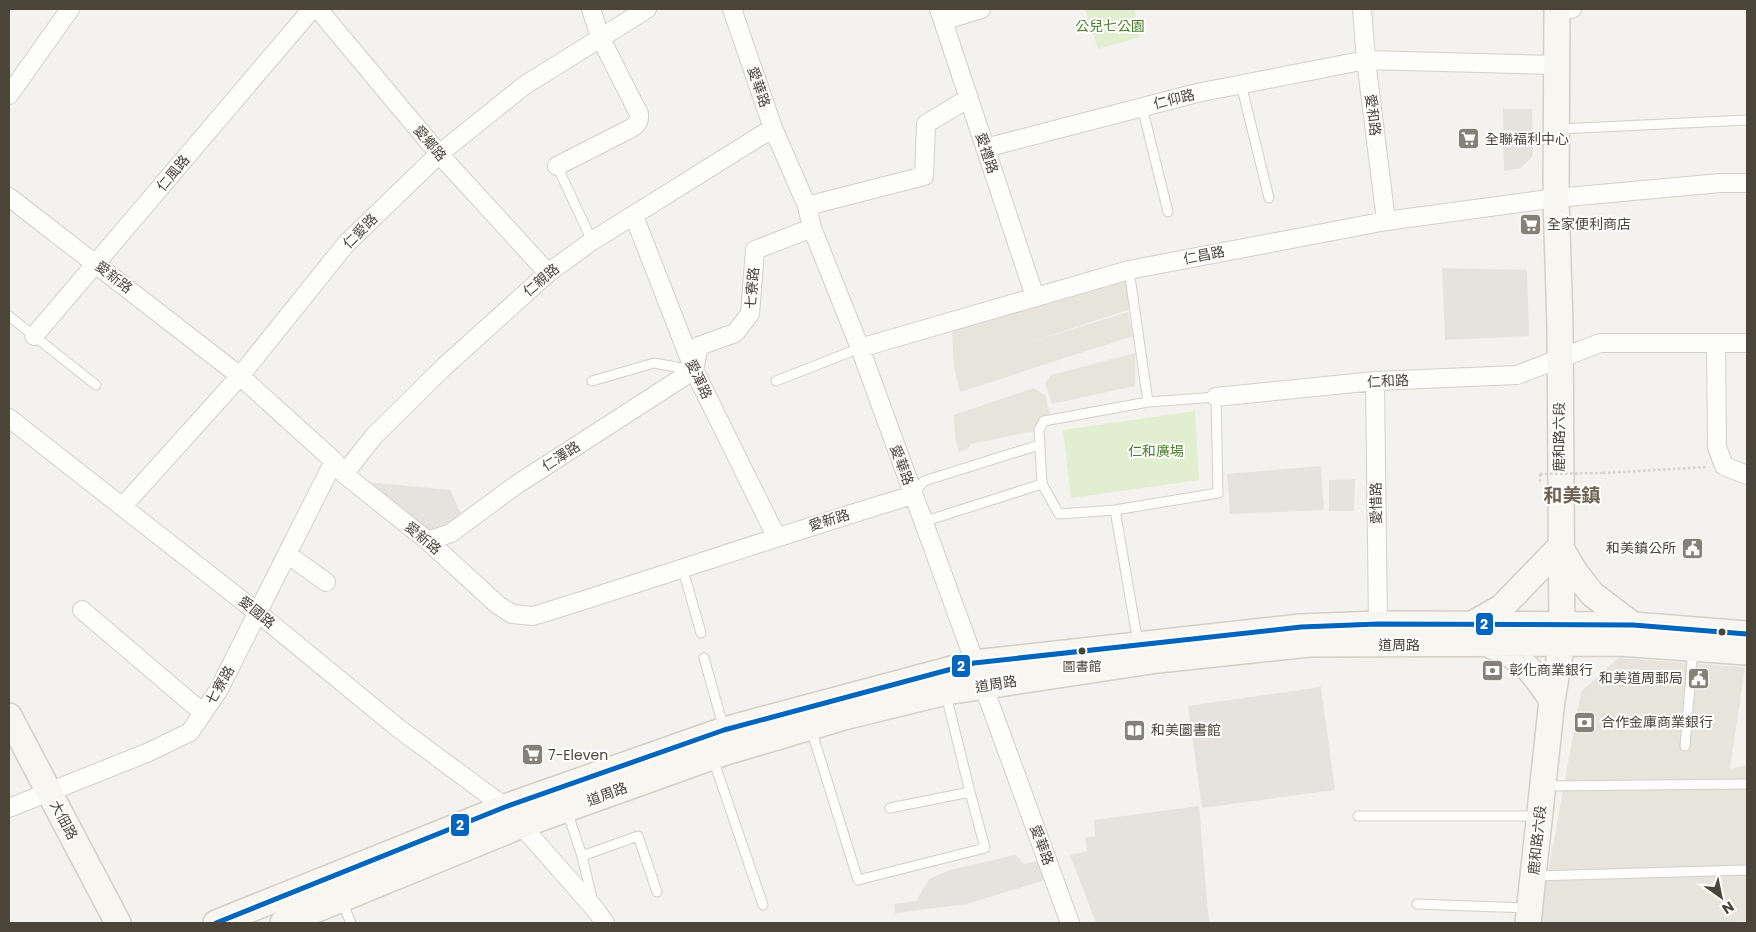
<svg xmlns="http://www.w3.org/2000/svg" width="1756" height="932" font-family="Poppins,'Noto Sans TC',sans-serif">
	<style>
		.residential { fill: #e7e4dc }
		.green { fill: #e1eecf }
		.parking { fill: #e6e3df }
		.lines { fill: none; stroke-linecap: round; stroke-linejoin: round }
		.lane-casing { stroke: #d2d0cb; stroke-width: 11 }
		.street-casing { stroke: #d2d0cb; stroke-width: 20 }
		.secondary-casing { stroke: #d3cfc5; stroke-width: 28 }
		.path { stroke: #d3d2cc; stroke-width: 2.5; stroke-dasharray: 2.5 2.5; stroke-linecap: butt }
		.lane { stroke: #fdfdfc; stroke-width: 9 }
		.street { stroke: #fdfdfc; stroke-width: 18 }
		.secondary { stroke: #f7f6f1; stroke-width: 25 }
		.path-bridge { stroke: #d3d2cc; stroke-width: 2.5; stroke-dasharray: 2.5 2.5; stroke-linecap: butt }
		.bus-1-casing { stroke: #fff; stroke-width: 9 }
		.bus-1 { stroke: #0065bd; stroke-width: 5 }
		.bus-dot { fill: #4b4439; stroke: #fff; stroke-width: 2 }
		.labels { text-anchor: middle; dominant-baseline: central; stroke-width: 4; stroke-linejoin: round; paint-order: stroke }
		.bus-label { font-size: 13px; fill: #4b4439; stroke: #fff }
		.park-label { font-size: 14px; fill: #4a7f2a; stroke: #fff }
		.street-label { font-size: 14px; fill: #4b4439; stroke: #fff }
		.poi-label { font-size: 14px; fill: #4b4439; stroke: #fff; text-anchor: start }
		.district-label { font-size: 19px; font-weight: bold; fill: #6e6250; stroke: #fff }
		.line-badge { stroke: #fff; stroke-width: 2 }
		.badge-label { font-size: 14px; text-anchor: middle; font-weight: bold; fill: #fff }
	</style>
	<rect width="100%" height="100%" fill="#f4f2ee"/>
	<path class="residential" d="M1127 279 1134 308 1024 344 1128 312 1133 336 960 392 954 367 952 330Z
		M1135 353V386L1052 404 1045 383 1051 375Z
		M1034 388 1046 396 1050 415 1039 430 971 444 968 449 959 452 955 438 954 415Z
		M1618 658 1745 667 1730 769 1747 765V921L1717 923H1539L1581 692Z"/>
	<path class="green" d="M1085 9H1134L1140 37 1098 49Z
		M1195 411 1199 480 1071 498 1063 430Z"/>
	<path class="parking" d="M1503 109H1532L1533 156 1521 168 1504 171Z
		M1442 268 1527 270 1529 336 1445 340Z
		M1321 466 1324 510 1230 514 1227 474Z
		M1355 479 1354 511H1329V480Z
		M368 482 450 490 463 518 443 532H426Z
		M1321 687 1335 790 1202 808 1188 706Z
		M1199 806 1209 923H1096L1070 855 1087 851 1085 838 1095 836 1094 820Z
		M1015 855 1025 864 1053 856 1058 876 967 904 895 913 894 904 916 901 929 879 950 870Z"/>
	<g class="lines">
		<defs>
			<path id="lane" d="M1241 84 1269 198
				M1142 107 1168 212
				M1559 129 1747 120
				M557 166 592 241
				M1129 270 1148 402
				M9 316 96 385
				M592 381 654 363 692 370
				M776 381 860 348
				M1216 397 1218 493 1115 510 1059 514 1042 484 1039 430 1044 421 1148 402Z
				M913 494 924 481 1039 445
				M1115 510 1138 643
				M925 513 929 520 1042 484
				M683 570 701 633
				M704 658 724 729
				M811 729 858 880 985 848 970 792
				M1685 746 1693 649
				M713 759 763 905
				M1545 786 1747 784
				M890 808 970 792 946 695
				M567 811 582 856 638 836 657 892
				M1358 816H1538
				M582 856 593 902
				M1535 876 1747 870
				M341 900 351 923
				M1417 904 1529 908"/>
			<path id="street" d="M318 9 439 154 548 273
				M732 9 773 128 807 206 812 228 860 348 1070 923
				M939 9 1035 297
				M1362 9 1366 60 1386 221
				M1557 10 1572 9
				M943 21 981 9
				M9 95 70 9
				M985 148 1197 93 1366 60 1556 65
				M557 166 626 131C634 127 640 124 639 114L600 37 591 9
				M9 197 240 376 334 461 344 474 428 541 498 605 512 614 533 616C660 577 786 533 913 495
				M807 206 924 176 926 124 969 98
				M634 216 694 370 776 536
				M34 336 312 9
				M1716 344 1717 447 1724 466 1747 475
				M860 348 1129 270 1386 221 1556 198 1720 183H1747
				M1375 381 1378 624
				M1216 397 1375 381 1517 375 1600 343H1747
				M9 418 258 613 398 728 505 807 595 909 605 923
				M344 474 374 436 445 366 548 273 592 241 773 128
				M123 506 240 376 346 244 439 154 525 85 647 9
				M428 541 451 533 516 485 694 370 699 346 735 333 750 314 755 250 812 228
				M287 554 326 582
				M82 610 203 713
				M9 808 149 752 190 732 218 691 334 461"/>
			<path id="secondary" d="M1474 623 1502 607 1560 547 1575 572 1592 594 1633 625
				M1492 646C1526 660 1532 671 1552 700
				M9 716 118 923
				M216 923 505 807 724 730 974 663 1301 627 1378 624 1633 625 1747 634
				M283 923 522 825 723 753 844 717 946 692 1158 660 1309 644 1618 643 1747 652
				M1528 923 1552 700 1562 643 1560 326 1556 198 1557 9"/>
		</defs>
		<use href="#lane" class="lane-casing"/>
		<use href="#street" class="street-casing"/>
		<use href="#secondary" class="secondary-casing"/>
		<path class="path" d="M1603 473 1708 467
			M1540 474V484"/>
		<use href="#lane" class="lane"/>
		<use href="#street" class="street"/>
		<use href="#secondary" class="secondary"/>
		<path class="path-bridge" d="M1540 474 1603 473"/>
		<defs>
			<path id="bus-1" d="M216 923 505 807 724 730 974 663 1301 627 1378 624 1633 625 1747 634"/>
		</defs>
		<use href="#bus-1" class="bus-1-casing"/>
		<use href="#bus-1" class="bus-1"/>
	</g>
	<defs>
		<symbol id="supermarket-square" viewBox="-11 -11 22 22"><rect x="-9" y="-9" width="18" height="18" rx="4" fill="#868178" stroke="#fff"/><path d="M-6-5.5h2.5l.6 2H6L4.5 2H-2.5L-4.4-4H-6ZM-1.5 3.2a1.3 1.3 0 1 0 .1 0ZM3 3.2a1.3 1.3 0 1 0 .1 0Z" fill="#fff"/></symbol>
		<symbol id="civic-square" viewBox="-11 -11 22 22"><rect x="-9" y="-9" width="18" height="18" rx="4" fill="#868178" stroke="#fff"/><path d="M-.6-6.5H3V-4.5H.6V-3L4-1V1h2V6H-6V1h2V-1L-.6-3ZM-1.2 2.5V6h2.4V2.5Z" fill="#fff"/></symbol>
		<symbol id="bank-square" viewBox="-11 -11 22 22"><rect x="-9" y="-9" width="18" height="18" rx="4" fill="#868178" stroke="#fff"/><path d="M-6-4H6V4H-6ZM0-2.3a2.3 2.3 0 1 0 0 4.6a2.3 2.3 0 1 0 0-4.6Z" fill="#fff"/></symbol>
		<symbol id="library-square" viewBox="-11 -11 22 22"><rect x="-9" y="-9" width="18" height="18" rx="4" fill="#868178" stroke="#fff"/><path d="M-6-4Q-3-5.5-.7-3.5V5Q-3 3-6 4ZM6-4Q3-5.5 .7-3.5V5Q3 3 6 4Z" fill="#fff"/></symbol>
	</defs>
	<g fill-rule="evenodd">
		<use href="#supermarket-square" x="1456" y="126" width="25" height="25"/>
		<use href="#supermarket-square" x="1518" y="212" width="25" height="25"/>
		<use href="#civic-square" x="1680" y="536" width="25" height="25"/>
		<use href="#bank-square" x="1480" y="658" width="25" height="25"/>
		<use href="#civic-square" x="1686" y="666" width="25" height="25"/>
		<use href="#bank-square" x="1572" y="710" width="25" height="25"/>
		<use href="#library-square" x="1122" y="718" width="25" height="25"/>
		<use href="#supermarket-square" x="520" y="742" width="25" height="25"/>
	</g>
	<g class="bus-dot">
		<circle cx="1722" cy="632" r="4.5"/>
		<circle cx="1082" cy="651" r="4.5"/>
	</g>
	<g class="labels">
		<g class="bus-label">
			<text x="1082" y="666">圖書館</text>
		</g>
		<g class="park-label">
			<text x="1110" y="26">公兒七公園</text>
			<text x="1156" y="451">仁和廣場</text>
		</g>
		<g class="street-label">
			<text transform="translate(759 87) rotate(71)">愛華路</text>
			<text transform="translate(1174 99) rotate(-14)">仁仰路</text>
			<text transform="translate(1373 115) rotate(83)">愛和路</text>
			<text transform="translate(430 143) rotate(50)">愛鄉路</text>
			<text transform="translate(987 153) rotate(72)">愛禮路</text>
			<text transform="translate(173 173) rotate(-50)">仁風路</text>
			<text transform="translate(360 231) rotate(-45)">仁愛路</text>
			<text transform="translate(1204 255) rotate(-11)">仁昌路</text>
			<text transform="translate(114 277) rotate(38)">愛新路</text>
			<text transform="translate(541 280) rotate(-40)">仁親路</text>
			<text transform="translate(752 288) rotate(-85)">七寮路</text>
			<text transform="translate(699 379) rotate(65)">愛渾路</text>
			<text transform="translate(1388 381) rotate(-3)">仁和路</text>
			<text transform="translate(1559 437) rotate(-90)">鹿和路六段</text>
			<text transform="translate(561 456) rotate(-33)">仁澤路</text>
			<text transform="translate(902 465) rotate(70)">愛華路</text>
			<text transform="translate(1376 503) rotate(-91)">愛惜路</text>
			<text transform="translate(829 520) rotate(-17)">愛新路</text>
			<text transform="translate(423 538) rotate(40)">愛新路</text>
			<text transform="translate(257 612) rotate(39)">愛國路</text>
			<text x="1399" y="645">道周路</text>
			<text transform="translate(996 684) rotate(-9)">道周路</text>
			<text transform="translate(220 685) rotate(-60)">七寮路</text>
			<text transform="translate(607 794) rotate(-20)">道周路</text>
			<text transform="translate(64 820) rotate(62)">大佃路</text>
			<text transform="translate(1537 840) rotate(-84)">鹿和路六段</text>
			<text transform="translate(1042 845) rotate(70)">愛華路</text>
		</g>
		<g class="poi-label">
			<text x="1485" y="139">全聯福利中心</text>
			<text x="1547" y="224">全家便利商店</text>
			<text x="1676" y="548" text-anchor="end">和美鎮公所</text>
			<text x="1509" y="670">彰化商業銀行</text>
			<text x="1683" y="678" text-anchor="end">和美道周郵局</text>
			<text x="1601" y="722">合作金庫商業銀行</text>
			<text x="1151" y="730">和美圖書館</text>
			<text x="548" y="755">7-Eleven</text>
		</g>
		<g class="district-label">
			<text x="1572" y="495">和美鎮</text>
		</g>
	</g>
	<g class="line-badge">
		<rect x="1475" y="612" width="19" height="24" rx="5" fill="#0065bd"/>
		<rect x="951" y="654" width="20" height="24" rx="5" fill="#0065bd"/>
		<rect x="450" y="813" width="20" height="24" rx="5" fill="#0065bd"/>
	</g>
	<g class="badge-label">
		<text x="1484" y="629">2</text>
		<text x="961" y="671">2</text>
		<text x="460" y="830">2</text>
	</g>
	<rect width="1756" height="932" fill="none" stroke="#4b4439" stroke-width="20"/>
	<g transform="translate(1721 897) rotate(147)" stroke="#ffffff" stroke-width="4" paint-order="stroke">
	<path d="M0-4L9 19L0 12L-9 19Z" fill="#4b4439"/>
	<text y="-8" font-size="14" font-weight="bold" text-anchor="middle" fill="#4b4439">N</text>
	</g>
</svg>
